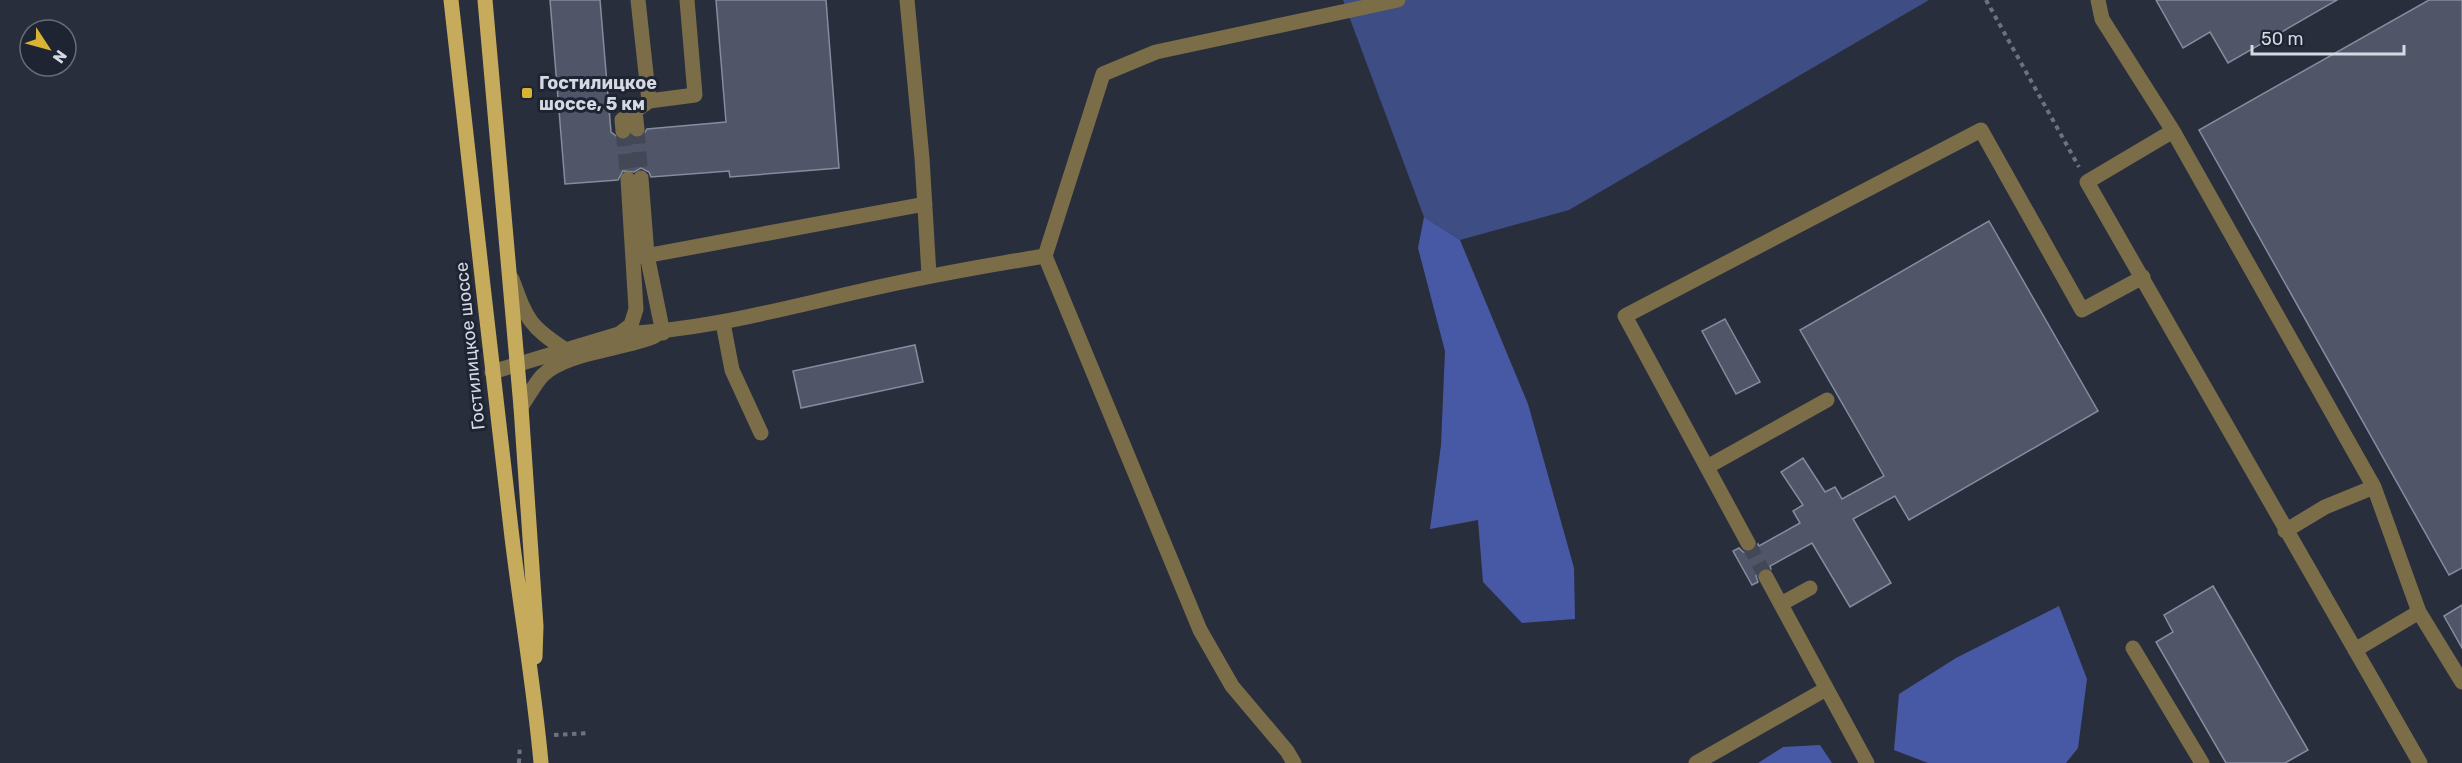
<svg xmlns="http://www.w3.org/2000/svg" width="2462" height="763" font-family="Rubik,sans-serif">
	<style>
		.green { fill: #3e4d83 }
		.forest { fill: #4759a5 }
		.building { fill: #505668; stroke: #858c9f; stroke-width: 1.5 }
		.lines { fill: none; stroke-linecap: round; stroke-linejoin: round }
		.minor-tunnel { stroke: #434856; stroke-width: 15; stroke-dasharray: 15 8; stroke-linecap: butt }
		.path { stroke: #6d727f; stroke-width: 4; stroke-dasharray: 4.5 4.5; stroke-linecap: butt }
		.minor { stroke: #7a6d48; stroke-width: 15 }
		.major { stroke: #c5ab5b; stroke-width: 15 }
		.poi-dot { fill: #d9b334; stroke: #1f2433; stroke-width: 2 }
		.labels { text-anchor: middle; dominant-baseline: central; stroke-width: 6; stroke-linejoin: round; paint-order: stroke }
		.poi-label { font-size: 18px; font-weight: bold; fill: #d5d9e3; stroke: #1f2433; text-anchor: start }
		.street-label { font-size: 18px; fill: #d5d9e3; stroke: #1f2433 }
	</style>
	<rect width="100%" height="100%" fill="#292e3d"/>
	<path class="green" d="M1343 0H1929L1569 210 1460 240 1424 217Z"/>
	<path class="forest" d="M1424 217 1460 240 1528 404 1574 568 1575 619 1522 623 1483 582 1478 520 1430 529 1441 445 1445 351 1418 248Z
		M2059 606 2087 679 2078 748 2066 763H1928L1894 750 1899 694 1956 658Z
		M1820 745 1832 763H1758L1783 747Z"/>
	<path class="building" d="M550 0H600L611 132 623 141 631 136 642 137 647 129 726 122 716 0H826L839 168 730 177 729 171 651 177 649 172 641 168 634 172 623 171 618 180 565 184Z
		M2156 0H2337L2228 63 2210 32 2183 48Z
		M2429 0H2462V568L2449 575 2199 130Z
		M1989 221 2098 411 1909 520 1895 496 1853 519 1891 583 1850 607 1812 543 1770 566 1771 569H1761L1756 576 1758 582 1752 585 1733 551 1739 548 1743 552H1752L1758 544 1759 546 1800 523 1793 511 1803 505 1781 472 1803 458 1825 492 1835 487 1842 499 1884 476 1800 330Z
		M1725 319 1760 382 1736 394 1702 331Z
		M915 345 923 382 801 408 793 371Z
		M2213 586 2308 750 2285 763H2226L2156 642 2173 632 2164 615Z
		M2462 605V648L2444 616Z"/>
	<g class="lines">
		<path class="minor-tunnel" d="M637 129 641 178
			M623 131 628 179
			M1748 543 1766 577"/>
		<path class="path" d="M1986 0 2079 167
			M554 735 589 733
			M519 763 520 745"/>
		<path class="minor" d="M638 0 649 101
			M907 0 922 158 929 275
			M2098 0 2102 19 2173 131 2374 487 2419 612 2355 650
			M635 111 637 129
			M623 131 622 120 649 101 695 95 687 0
			M2173 131 2087 182 2420 763
			M641 178 647 255 663 333
			M634 258 925 204
			M512 279C527 320 529 326 566 350
			M723 323 732 370 761 433
			M619 334C702 331 781 309 861 291 922 277 983 266 1045 256
			M492 372 619 334 631 325 636 309 628 179
			M521 407C528 397 534 385 542 376 565 352 623 350 655 336
			M1707 467 1827 400
			M2285 531 2325 507 2374 487
			M1748 543 1625 316 1981 130 2082 310 2143 277
			M1766 577 1867 763
			M1781 604 1810 588
			M2419 612 2462 682
			M2133 648 2202 763
			M1294 763 1287 751 1232 686 1200 630 1045 256 1103 74 1156 52 1398 0
			M1696 763 1826 689"/>
		<path class="major" d="M451 0C471 176 490 353 511 529 520 607 534 684 541 763
			M485 0 521 407 536 626 535 657"/>
	</g>
	<rect class="poi-dot" x="521" y="87" width="12" height="12" rx="3"/>
	<g class="labels">
		<g class="poi-label">
			<text x="539" y="83">Гостилицкое<tspan x="539" dy="21">шоссе, 5 км</tspan></text>
		</g>
		<g class="street-label">
			<text transform="translate(470 346) rotate(-96)">Гостилицкое шоссе</text>
		</g>
	</g>
	<g transform="translate(48 48) rotate(126)"><circle r="28" fill="#1f2433" stroke="#686c79" stroke-width="1.5"/>
	<path d="M0-4.5L10 22L0 15L-10 22Z" fill="#d9b334"/>
	<text y="-9" font-size="16" font-weight="bold" text-anchor="middle" fill="#d5d9e3">N</text>
	</g>
	<path d="M2252 45v9h152v-9" fill="none" stroke="#d5d9e3" stroke-width="3"/>
	<text x="2261" y="45" font-size="18" fill="#d5d9e3" stroke="#1f2433" stroke-width="4.5" paint-order="stroke">50 m</text>
</svg>
